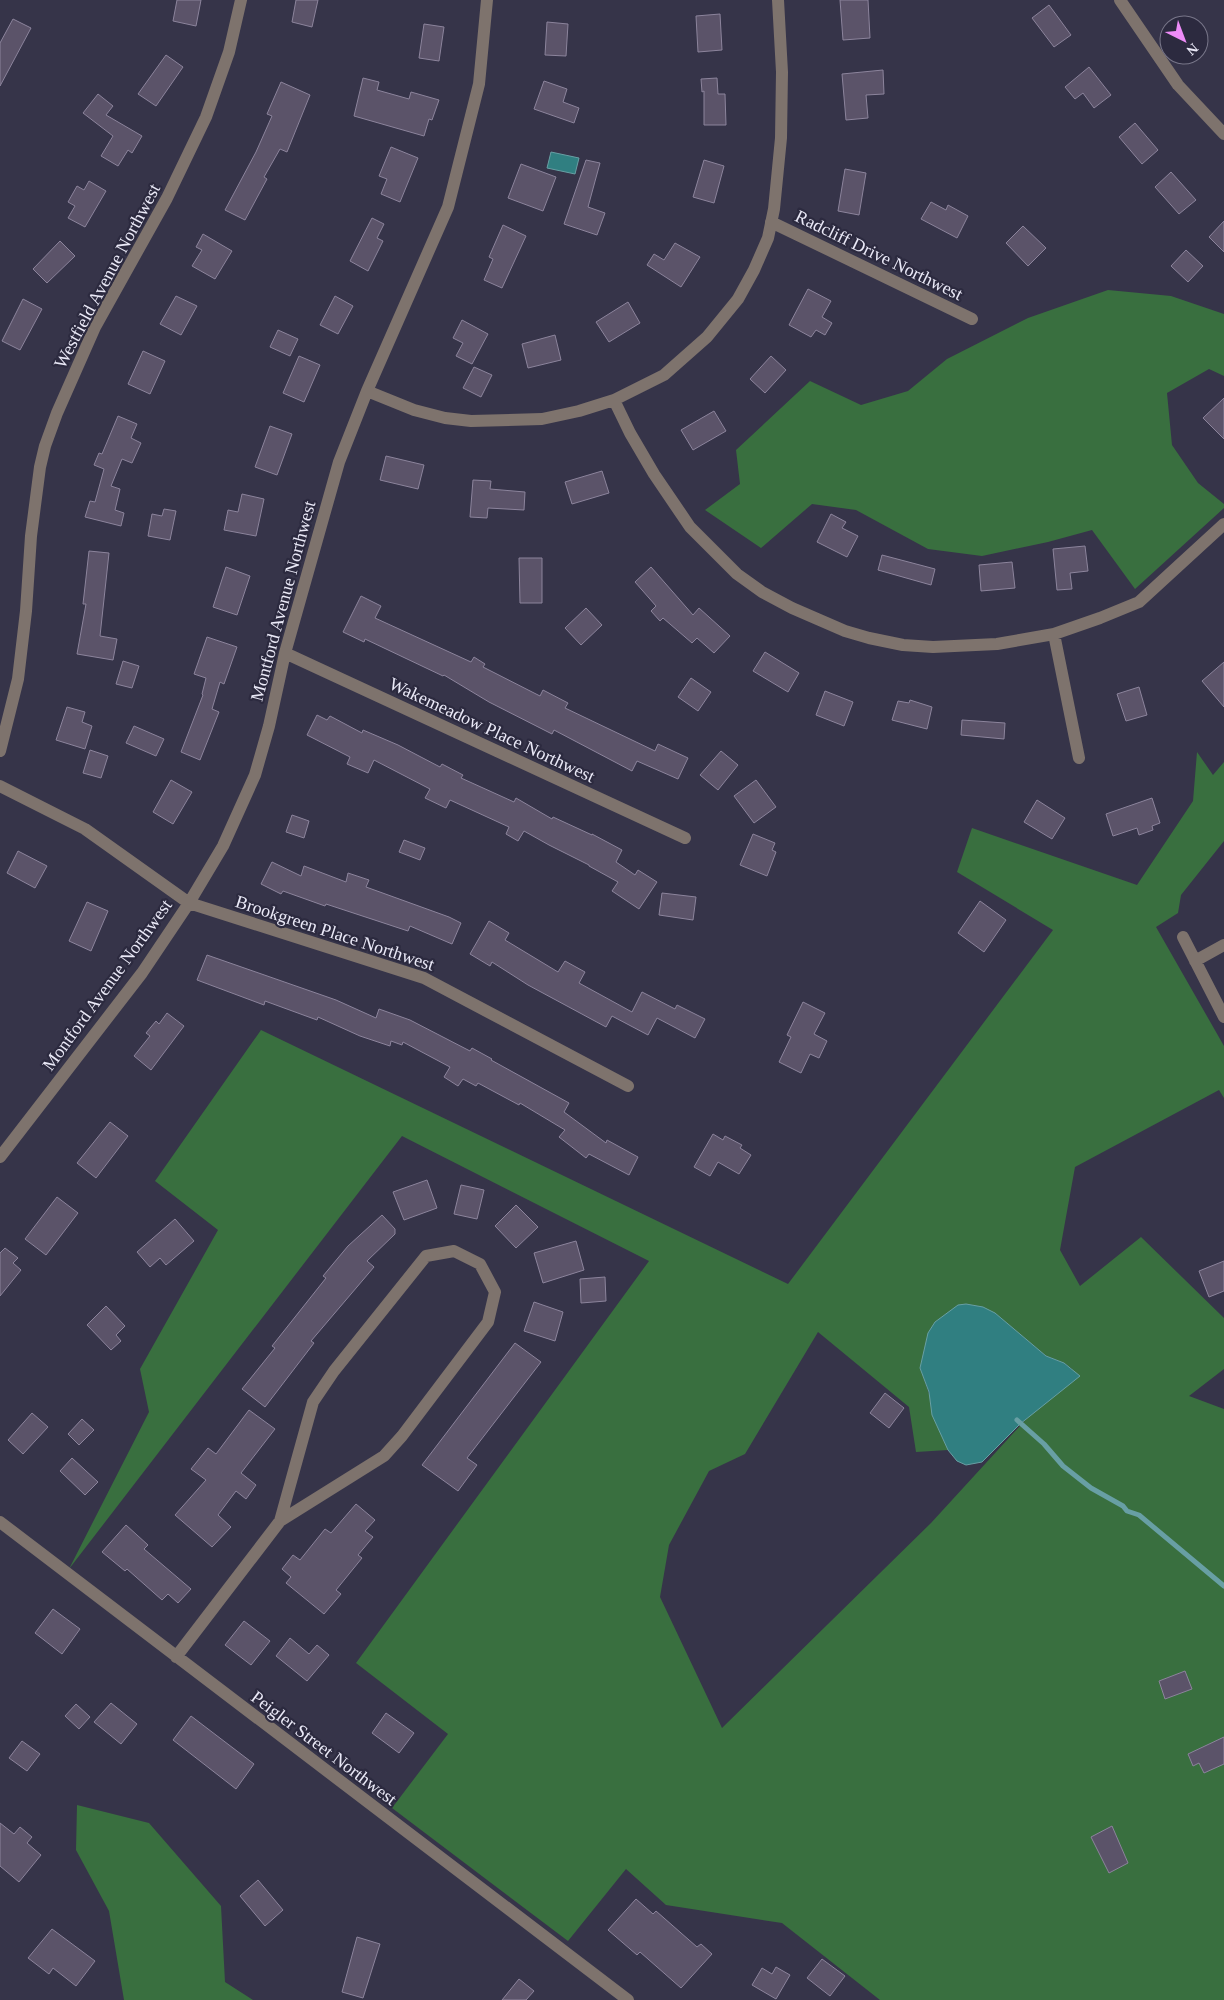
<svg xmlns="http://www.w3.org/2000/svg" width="1224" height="2000" font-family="Georgia,serif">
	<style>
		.forest { fill: #396f3f; fill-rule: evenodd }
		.water { fill: #307f81; stroke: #689fa4 }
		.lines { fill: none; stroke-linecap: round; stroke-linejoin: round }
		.stream { stroke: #689fa4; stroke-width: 5 }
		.building { fill: #5b5369; stroke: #8c849c }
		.minor { stroke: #7e736d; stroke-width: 12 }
		.labels { text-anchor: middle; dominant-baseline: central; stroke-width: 4.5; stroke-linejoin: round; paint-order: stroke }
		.street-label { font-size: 18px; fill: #eae9f7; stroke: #2c2a3f }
	</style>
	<rect width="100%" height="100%" fill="#363449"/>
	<path class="forest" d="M1108 290 1171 296 1224 314V376L1209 369 1167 393 1172 445 1198 483 1224 504V508L1135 589 1092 530 1048 542 982 556 928 549 856 510 812 504 761 548 705 510 740 484 736 450 810 381 861 405 908 391 947 359 1028 318Z
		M1197 752 1213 775 1224 762V841L1181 895 1178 913 1156 927 1224 1046V1098L1219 1090 1075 1167 1060 1250 1080 1286 1141 1237 1224 1318V1369L1189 1396 1224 1409V2000H880L782 1923 666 1905 626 1869 568 1941 392 1808 448 1734 356 1663 649 1261 402 1136 69 1569 149 1412 140 1369 218 1230 155 1181 261 1030 788 1284 1053 930 957 872 972 828 1137 885 1193 801ZM995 1314 1046 1356 1064 1363 1072 1369 931 1523 722 1728 660 1597 669 1545 709 1471 745 1454 818 1332 909 1407 916 1452 948 1450 920 1367Z
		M77 1805 149 1823 221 1906 225 1982 253 2000H124L109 1911 76 1850Z"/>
	<path class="water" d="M551 152 579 158 575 174 547 168Z
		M966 1304 983 1307 995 1313 1046 1356 1064 1363 1080 1376 1020 1424 982 1462 966 1465 957 1461 948 1450 932 1415 929 1392 920 1368 928 1333 935 1322 958 1305Z"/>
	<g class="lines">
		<path class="stream" d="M1017 1420 1044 1444 1063 1466 1091 1488 1123 1506 1127 1511 1139 1515 1224 1586"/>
	</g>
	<path class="building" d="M177 0H201L196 26 173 21Z
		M296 0H318L312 27 292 22Z
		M840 0H868L870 38 843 40Z
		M1049 5 1071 35 1054 47 1032 18Z
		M720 14 722 50 698 52 696 16Z
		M13 19 31 28 0 86V43Z
		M547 22 568 24 566 56 545 55Z
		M424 24 444 27 439 61 419 58Z
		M166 55 183 67 156 106 138 94Z
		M1089 67 1111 95 1094 108 1083 93 1075 99 1065 87Z
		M883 70 884 94 866 95 868 118 846 120 842 74Z
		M363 78 379 82 377 90 409 99 411 92 439 100 432 120 429 119 424 136 354 116Z
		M717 78 718 94H725L726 125H704V91L702 92 701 79Z
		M544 81 567 89 563 102 579 108 574 123 534 109Z
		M281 82 310 95 287 152 280 149 264 177 267 179 245 220 225 210 256 152 272 116 267 114Z
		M98 94 113 106 106 115 142 136 132 153 128 150 118 166 101 156 113 136 83 113Z
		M1135 123 1158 150 1142 164 1119 137Z
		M391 147 418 158 400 202 381 194 387 179 379 176Z
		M586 160 600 163 588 207 605 213 597 235 564 224Z
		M704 160 724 166 714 203 693 197Z
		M521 164 556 177 543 211 508 198Z
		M845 169 866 173 859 215 838 211Z
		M1171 172 1196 200 1179 214 1155 187Z
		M89 181 106 191 85 227 68 218 75 206 68 202 77 186 84 190Z
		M931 202 946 210 948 205 968 216 957 238 921 219Z
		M372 218 384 224 377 238 383 241 368 271 350 261Z
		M1224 221V252L1209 237Z
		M503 225 526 236 502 288 484 280 493 259 489 257Z
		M1023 226 1046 248 1028 266 1006 243Z
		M203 234 232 251 215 279 192 266 202 250 196 247Z
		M60 241 75 256 47 283 33 269Z
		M675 243 700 257 681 287 647 265 654 254 664 260Z
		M1186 250 1203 266 1188 282 1171 266Z
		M808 289 831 301 822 317 832 323 825 335 816 330 811 337 789 325Z
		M176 296 197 306 181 335 160 324Z
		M335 296 353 306 338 334 320 325Z
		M23 299 42 309 20 350 2 341Z
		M628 302 640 323 609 342 596 322Z
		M462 320 488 334 472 364 456 356 463 343 453 338Z
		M278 330 298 339 290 356 270 347Z
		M555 335 561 360 528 368 522 344Z
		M143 351 165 361 150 394 128 384Z
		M299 356 320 365 304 402 283 393Z
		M771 356 786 370 765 393 750 379Z
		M474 367 492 375 481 397 463 388Z
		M1224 398V439L1203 418Z
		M714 411 726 431 693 450 681 430Z
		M118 416 137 424 131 438 141 443 132 463 122 459 111 486 120 489 115 510 124 513 121 526 85 517 90 501 95 502 104 469 94 465 99 453 102 454Z
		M270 426 292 434 277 475 255 467Z
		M386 456 424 465 418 489 380 480Z
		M602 471 609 493 572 504 565 482Z
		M473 480 491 481 490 489 525 492 524 510 488 508 487 518 470 517Z
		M242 494 264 499 256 536 224 530 228 510 238 512Z
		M164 509 176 511 170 540 148 536 152 514 162 516Z
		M831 514 846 522 842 528 858 536 847 557 817 542Z
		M1085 546 1088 571 1070 573 1072 589 1057 590 1053 549Z
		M89 551 109 553 100 636 117 639 113 660 77 654 86 604H83Z
		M882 555 935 569 931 585 878 570Z
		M519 558H542V603H520Z
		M1012 562 1015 588 981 591 979 565Z
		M226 567 250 576 237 615 213 607Z
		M651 567 693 615 699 608 730 636 714 653 697 638 692 643 663 618 660 621 651 611 656 606 635 582Z
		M361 596 381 606 375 618 471 662 474 657 485 664 483 667 540 696 543 690 568 703 565 708 655 751 658 744 688 758 678 779 637 761 632 771 554 730 552 734 489 702 444 675 443 676 365 639 364 642 343 632Z
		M586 608 602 625 581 645 565 628Z
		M207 637 237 647 224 684 220 682 212 709 219 712 200 760 181 752 203 695 202 694 206 678 194 674Z
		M765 652 799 673 788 692 753 671Z
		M123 661 139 666 132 688 116 684Z
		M1224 662V707L1202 681Z
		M691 678 711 692 698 711 678 697Z
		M1139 687 1147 715 1126 721 1117 694Z
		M825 691 853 702 844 726 816 715Z
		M910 700 932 707 927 729 892 720 898 701 909 703Z
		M67 707 85 712 82 722 92 726 85 749 56 740Z
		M317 715 327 720 330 716 362 733 363 730 398 745 440 767 442 764 463 775 461 778 514 802 516 798 552 819 553 817 592 835V834L622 850 616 862 635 875 638 870 657 882 639 909 612 891 618 882 589 866V865L549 845 524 831 518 841 506 834 509 827 450 800 446 808 425 798 430 789 374 760 368 773 347 764 350 757 307 735Z
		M962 720 1005 723 1004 739 961 735Z
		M134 726 164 739 156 756 126 743Z
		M90 750 108 756 101 778 83 773Z
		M721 751 738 765 718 790 700 775Z
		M171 780 192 792 173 824 153 812Z
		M756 780 776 807 754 823 734 796Z
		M1152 798 1160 823 1152 826 1153 830 1139 835 1137 828 1113 836 1106 814Z
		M1037 800 1065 818 1052 839 1024 822Z
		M292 815 309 821 304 838 286 832Z
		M753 834 775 843 772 850 776 852 767 876 740 865Z
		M404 840 425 848 420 860 399 852Z
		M18 851 47 866 35 888 7 873Z
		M272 862 301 876 304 866 346 882 348 873 369 880 366 887 449 917 461 923 452 944 410 926 408 931 326 904 325 906 283 891 281 894 261 884Z
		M662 893 696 897 693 920 659 915Z
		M980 901 1006 920 984 952 958 933Z
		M87 902 108 911 91 951 69 941Z
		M489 921 509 933 505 940 558 972 565 961 585 972 579 983 632 1012 642 992 675 1009 677 1005 705 1019 695 1038 657 1018 648 1035 612 1016 606 1027 528 985 492 962 490 966 470 954Z
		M207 955 336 1000 376 1018 379 1009 410 1020 470 1051 472 1048 492 1059 491 1060 569 1103 564 1112 606 1143 607 1140 638 1157 629 1175 589 1154 586 1158 559 1137 565 1130 520 1103 519 1105 478 1083 476 1086 463 1079 458 1086 444 1077 450 1067 403 1042 402 1045 391 1041 390 1046 360 1036 318 1017 317 1020 265 1001 264 1005 197 980Z
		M803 1002 825 1013 814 1034 827 1041 819 1058 810 1054 801 1073 779 1062 791 1037 787 1035Z
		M167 1013 184 1026 151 1070 134 1056 150 1036 146 1033 156 1021 159 1024Z
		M110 1122 128 1136 96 1178 77 1163Z
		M713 1134 723 1140 725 1136 742 1145 740 1148 751 1155 739 1174 718 1162 710 1176 694 1167Z
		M427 1180 437 1208 404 1220 393 1192Z
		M461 1185 484 1190 477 1219 454 1214Z
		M57 1197 78 1213 46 1255 25 1239Z
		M516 1205 538 1227 516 1248 495 1226Z
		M382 1215 395 1229V1234L367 1261 374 1267 311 1341 314 1343 265 1407 242 1389 275 1348 272 1346 326 1278 323 1276 348 1246Z
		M175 1219 194 1241 166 1265 160 1258 150 1267 137 1252Z
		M576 1241 584 1270 543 1283 534 1253Z
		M5 1248 18 1258 13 1263 21 1270 0 1296V1253Z
		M1224 1261V1291L1209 1297 1199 1271Z
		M605 1277 606 1301 581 1303 580 1279Z
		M534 1302 563 1312 555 1341 524 1331Z
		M106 1306 125 1326 116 1335 121 1341 111 1350 87 1325Z
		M515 1343 541 1362 467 1458 477 1465 458 1491 422 1465Z
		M885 1393 904 1408 889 1428 870 1413Z
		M249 1410 275 1429 241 1473 256 1485 246 1499 236 1491 218 1515 231 1527 212 1547 175 1515 206 1480 191 1469 208 1448 216 1454Z
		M32 1413 48 1427 23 1454 8 1440Z
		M82 1419 94 1430 79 1445 68 1434Z
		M72 1458 98 1482 85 1495 60 1471Z
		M356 1504 375 1520 365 1531 373 1537 358 1555 362 1558 336 1590 341 1594 324 1614 286 1583 291 1577 282 1569 293 1555 300 1560 325 1529 331 1533Z
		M126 1525 148 1545 144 1549 191 1589 178 1603 168 1594 162 1600 127 1569 125 1571 102 1552Z
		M53 1609 80 1629 62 1654 35 1633Z
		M244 1621 270 1641 251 1665 225 1645Z
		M290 1638 309 1654 317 1645 329 1655 307 1681 276 1656Z
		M1185 1671 1192 1689 1165 1699 1159 1681Z
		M111 1703 137 1724 121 1744 94 1722Z
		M76 1704 90 1717 79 1729 65 1716Z
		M386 1713 414 1733 399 1753 372 1733Z
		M191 1716 254 1764 236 1789 173 1740Z
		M1224 1737V1764L1204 1773 1199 1763 1193 1766 1188 1754Z
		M22 1741 40 1754 27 1771 9 1758Z
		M0 1823 14 1834 20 1827 32 1837 27 1843 41 1855 19 1882 0 1866Z
		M1112 1826 1128 1863 1109 1873 1091 1837Z
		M258 1880 283 1910 265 1926 240 1896Z
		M636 1899 653 1914 656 1911 697 1947 701 1944 712 1954 681 1988 640 1952 637 1955 608 1930Z
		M52 1929 95 1961 76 1986 53 1968 49 1974 28 1958Z
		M357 1937 380 1944 363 1998 342 1992Z
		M822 1959 845 1976 830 1996 807 1978Z
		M776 1967 790 1975 776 1999 752 1985 762 1968 772 1974Z
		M519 1979 534 1991 526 2000H502Z"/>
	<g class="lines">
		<path class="minor" d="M1120 0 1178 85 1224 134
			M771 222 972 319
			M367 391 414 410 445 418 471 421 542 419 579 411 614 400 664 375 707 337 738 299 754 270 768 238 774 209 781 138 782 72 778 0
			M614 400 630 433 654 474 690 527 737 574 762 592 792 608 845 631 869 638 903 645 933 647 997 644 1054 634 1100 618 1139 602 1224 524
			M1054 634 1079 758
			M285 653 685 838
			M0 751 18 679 26 611 31 536 40 467 45 446 57 413 95 327 167 198 206 117 229 52 241 0
			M0 786 85 829 189 903 424 978 628 1086
			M1183 937 1224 1017
			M1195 961 1224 945
			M0 1157 142 973 189 903 223 846 255 775 269 726 285 653 339 462 367 391 448 207 479 84 487 0
			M0 1522 628 2000
			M176 1657 280 1521 384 1456 402 1436 488 1322 495 1292 480 1264 454 1251 426 1256 334 1371 313 1402 280 1521"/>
	</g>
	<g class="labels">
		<g class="street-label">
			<text transform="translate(879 255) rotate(26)">Radcliff Drive Northwest</text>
			<text transform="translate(107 276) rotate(-62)">Westfield Avenue Northwest</text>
			<text transform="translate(283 601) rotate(-75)">Montford Avenue Northwest</text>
			<text transform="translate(492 730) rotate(25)">Wakemeadow Place Northwest</text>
			<text transform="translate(335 933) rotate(18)">Brookgreen Place Northwest</text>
			<text transform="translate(107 985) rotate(-54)">Montford Avenue Northwest</text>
			<text transform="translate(324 1748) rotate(37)">Peigler Street Northwest</text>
		</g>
	</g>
	<g transform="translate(1184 40) rotate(138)"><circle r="24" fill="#2c2a3f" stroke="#787689"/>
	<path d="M0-4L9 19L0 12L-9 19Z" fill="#ee8cf8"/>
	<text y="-8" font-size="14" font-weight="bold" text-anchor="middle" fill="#eae9f7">N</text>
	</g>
</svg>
